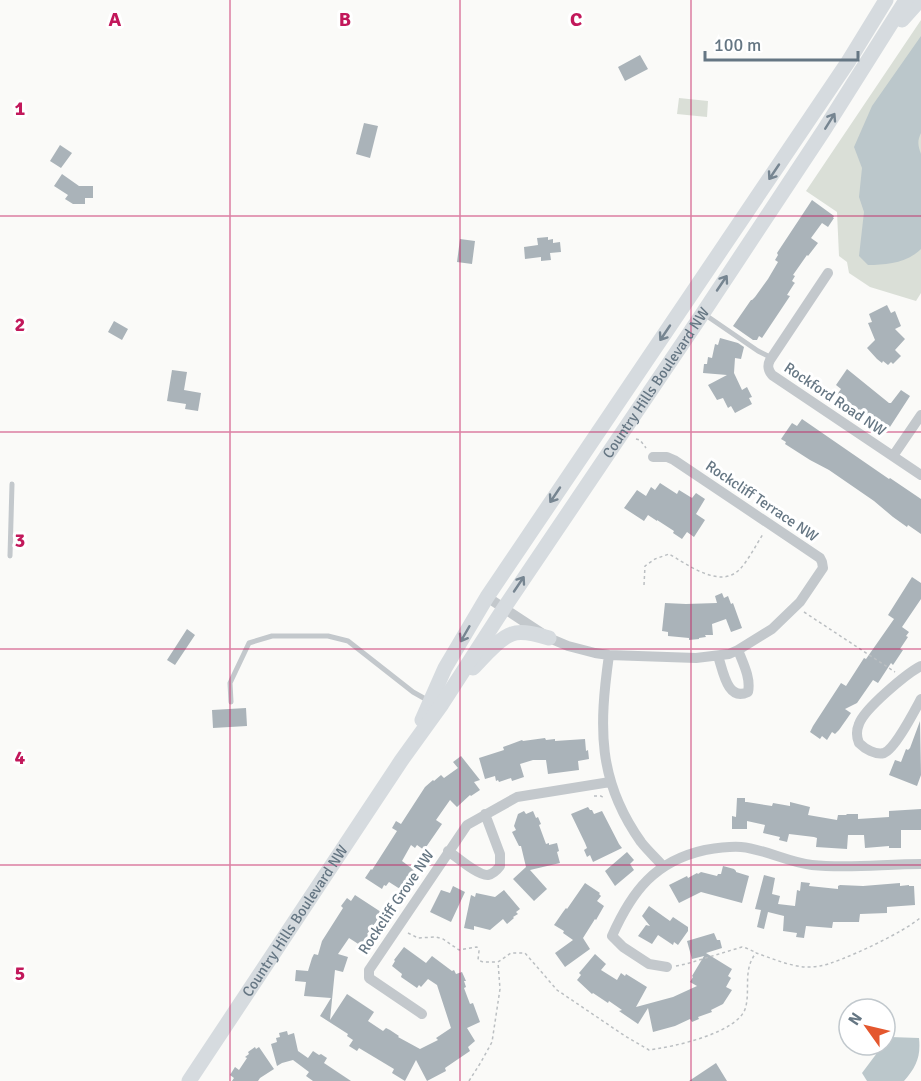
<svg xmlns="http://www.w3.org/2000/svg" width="921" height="1081" font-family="Signika,sans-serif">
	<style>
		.green { fill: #dadfd7 }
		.water { fill: #bbc7cb }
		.building { fill: #aab3b9 }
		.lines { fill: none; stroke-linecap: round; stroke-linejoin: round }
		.path { stroke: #bbbfc2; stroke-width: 1.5; stroke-dasharray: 3 3; stroke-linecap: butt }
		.lane { stroke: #c3c8cc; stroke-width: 5 }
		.street { stroke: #c3c8cc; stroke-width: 10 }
		.secondary { stroke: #d6dbdf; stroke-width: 15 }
		.oneway { stroke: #768591 }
		.grid { fill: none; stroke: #c2185b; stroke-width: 1.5; stroke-opacity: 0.55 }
		.labels { text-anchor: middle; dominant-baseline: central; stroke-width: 6; stroke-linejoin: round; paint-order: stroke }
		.street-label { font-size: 15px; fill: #657683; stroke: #fff }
		.grid-label { font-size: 20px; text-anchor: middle; font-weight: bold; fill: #c2185b; stroke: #fff; stroke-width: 6; stroke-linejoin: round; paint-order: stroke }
	</style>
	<rect width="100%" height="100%" fill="#fafaf8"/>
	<path class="green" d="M921 20V293L916 301 870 287 849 273 847 262 839 256 837 212 806 191Z
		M679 98 708 101 707 117 677 114Z"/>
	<path class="water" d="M921 36V133C917 141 918 146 921 154V249C907 263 886 265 868 265L859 256 864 212 859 197 862 168 854 147 872 106Z
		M890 1037 919 1038C921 1057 916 1067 904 1081H867L862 1073 883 1045H885Z"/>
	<path class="building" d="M640 55 648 69 625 81 618 67Z
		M364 123 378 126 370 158 356 154Z
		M60 145 72 153 61 168 50 161Z
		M62 174 79 186H93V198H85V204H73L65 199 68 195 54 186Z
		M812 200 834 216 833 218H834L828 227 822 223 811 238 818 243 808 256 807 255 793 275 795 276 792 281 795 283 794 284 787 295 790 296 762 338 759 336 757 340H753L733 326 751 300H752L755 297 768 279 778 262 775 260 778 255 777 253Z
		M548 237V240L553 239V243L560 242 561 252 550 253 551 260 541 261V257L525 259 524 247 538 245 537 238Z
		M460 239 475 241 472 264 457 262Z
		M887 305 891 313 895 311 901 326 895 329 905 339 895 350 901 356 893 364 891 362 888 365 883 361 882 363 877 359 867 348 875 340 868 323 872 322 869 314Z
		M114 321 128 329 122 340 108 332Z
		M720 338 738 343 744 347 741 359 735 358 734 373 742 390 747 387 752 397 749 398 752 404 735 413 731 406 728 408 723 398 717 400 708 385 727 375 703 373 704 364H707L708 357 712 358 715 344 718 345Z
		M847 369 889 403H891L901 390 910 396 888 430 860 410 859 412 855 411 836 396 841 389 836 385Z
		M172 370 187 372 184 390 201 393 198 411 185 409 186 404 167 401Z
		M802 419 889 479 890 478 921 499V534L908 525 907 527 893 517 874 501 829 470 810 460 785 444 786 442 781 439 792 423 797 426Z
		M660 483 677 494 679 490 692 498 696 493 705 499 696 514 705 520 694 537 687 532 682 539 673 533 674 531 657 520V521L648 515 644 521 624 508 637 490 646 496 651 487 655 490Z
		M912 577 921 583V599L902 627 909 632 906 636 908 637 900 649 903 650 893 665 891 663 878 683 873 680 857 703 845 709 851 713 839 730 835 734 832 732 827 740 822 736 820 739 810 732 813 726 841 683 846 686 864 658 866 659 894 619 888 615Z
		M722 593 724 598 728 596 731 604 733 603 742 628 731 632 726 619 712 624 713 635H705L706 637 699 638V639L689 640V638L668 636V632L662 631 665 603 686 604 717 603 715 596Z
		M187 629 195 635 175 665 167 660Z
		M246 708 247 726 213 728 212 710Z
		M920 721 921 775 917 786 889 775 895 760 901 762 906 749 908 750 910 748Z
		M545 738 546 740 555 739V741L585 739 586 751 588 750 589 759 578 761 579 770 548 774 546 760H533L520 764 524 777 512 781 511 778 499 782 498 780 496 781 495 776 485 779 479 758 504 750 503 747 522 740 523 741Z
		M461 756 480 780 474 782 480 790 471 796 470 795 457 807 450 800 436 820 442 824 424 850 417 845 415 848 411 845 402 861 414 870 400 889 389 882 386 886 384 885 382 889 365 878 371 869 372 870 397 831 392 828 396 821 401 824 425 787 433 780 434 781 441 775 444 778 458 768 453 762Z
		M737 798H745V802H747L772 806 773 803 790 806V802L810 807 808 815 837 820 838 815H846L847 814H858V819L889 817V811L921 809V830H901V848H889V846L865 848 864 835H848L847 849 816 847 817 838 814 837 789 834 787 842 779 840 780 837 763 833 765 825 747 821V829H732V816L736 817Z
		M588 807 590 810H592L594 814 602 811 619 844 622 848 593 862 590 855 587 857 584 850 587 848 585 843 571 814Z
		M524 811 526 814 533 811 536 818 538 817 541 824 539 825 546 844 549 843V845L557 843 559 851 557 852 560 863 530 870 547 889 534 901 513 879 526 867 521 846H519L512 832 516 830 514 826 518 814Z
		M627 852 634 860 630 864 634 870 615 886 605 871Z
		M723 866 734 869 736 871V872L749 876 742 903 701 892 679 903 669 885 687 876 688 878 697 873 698 874 701 872 717 876 718 874H721Z
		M764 875 775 878 772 894 780 896 778 904 795 906 797 890 800 891 801 882 810 883 809 886 838 889V886L840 885 863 886 900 883V886L909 885V886H914L915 905 887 907V913L860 914 859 922H833L832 928 806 926 804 938 796 937 797 933 783 931 784 916 768 912 764 929 757 927 761 910 755 909Z
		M585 883 600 893 599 894 601 896 597 901 604 906 596 920 595 919 583 938 590 949 565 967 555 953 573 940 563 933 564 931 554 925 563 912 566 908 567 909Z
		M453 886 465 892 451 922 430 912 441 890 450 893Z
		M504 890 520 909 516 912 518 914 513 917 514 918 507 924 503 919 490 930 474 926V930L464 928 471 895 475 897 476 893 495 897Z
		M355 895 381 912 377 917 379 918 367 934 370 936 363 947 349 938 338 954 348 957 343 972 335 970 330 1020 347 994 374 1012 368 1021 383 1031 386 1028 390 1030 399 1036 398 1037 420 1049 438 1040 436 1038 451 1028 437 985 428 979 421 987 419 985 417 988 401 977 402 974 392 966 395 961 394 960 404 947 426 963 432 956 452 971 454 970 456 974 462 972 466 981H464L466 987 464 988 470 1004 473 1003 480 1022 467 1028 475 1041 468 1047 470 1051 445 1068 446 1071 427 1081 416 1060 405 1081 392 1073 394 1069 359 1048 357 1051 349 1046 353 1040 347 1036 348 1034 320 1016 331 998 304 996 306 982 295 981 296 970 308 971 312 958 314 954 318 955 322 941 343 908 341 906 347 898 351 901Z
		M649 906 670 921 673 917 688 927V931L678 945 674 942 673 945 658 935 652 944 638 936 646 925 650 926 642 916Z
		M714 933 717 940H720L722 948 706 953 732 969 728 976 731 978 726 987 732 990 723 1004 711 1010 712 1012 698 1017 699 1019 692 1022 690 1019 675 1026 653 1032 648 1008 638 1024 619 1011 622 1010 609 1001 608 1003 593 993 592 994 577 980 581 975 579 973 595 954 606 964 601 970 617 980 621 973 625 976 626 974 647 987 636 1007 673 997 697 986 690 982 693 977 692 976 704 956 692 959 687 941Z
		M287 1031 288 1035 294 1033 298 1051 308 1058 313 1051 319 1055 321 1054 327 1058 324 1063 351 1081H313L306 1076 309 1072 293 1060 282 1063 277 1066 271 1044 277 1042 276 1038 280 1037 279 1033Z
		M255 1047 256 1049 259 1047 274 1069 260 1078 258 1081H232L234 1078 230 1075 235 1067 239 1070 247 1058 245 1057 249 1054 248 1052Z
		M716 1063 727 1081H689Z"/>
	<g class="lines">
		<path class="path" d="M636 439 640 440 646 448
			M644 585 645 566 655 559 669 554C687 564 719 589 739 570 748 561 756 545 763 534
			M804 612 895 672
			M594 796H601L604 798
			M408 933 418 938 436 937 443 939 459 950 477 947 479 951 478 960 483 962H497
			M676 966 686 964 742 947 746 948 755 952
			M469 1081 481 1062 492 1042 500 989 498 962 511 953H525L557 990 625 1036 649 1050C672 1047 741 1033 746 1006 750 988 743 969 756 953 771 958 789 966 805 967 810 967 815 967 820 966 839 963 907 931 921 917"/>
		<path class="lane" d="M704 314 758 351 772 358
			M10 556 12 484
			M231 702 230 683 249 643 272 636H328L348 641 413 692 429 701"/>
		<path class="street" d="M828 273 770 360C767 366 768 370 772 375L921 475
			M893 456 921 415
			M487 597 549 638 568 646 595 653 609 655 696 658 729 654 738 650 772 629 800 602 823 568 822 562 820 558 674 460 667 457H653
			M609 655C599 727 597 780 641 842 648 851 656 858 663 866
			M718 656C723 670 727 702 748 692 751 678 743 663 738 650
			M921 666C907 673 864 709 859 724 856 731 856 736 859 743 865 749 875 755 884 753 895 749 915 710 921 699
			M448 851C457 857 478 876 488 875 493 874 497 870 500 866V854L485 814
			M667 967 649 964 623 947 612 936C632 891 655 861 705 850 717 848 729 846 741 847 765 849 787 862 812 865 848 869 884 864 921 864
			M422 1014 369 978V970L467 825 517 797 610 782"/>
		<g class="secondary">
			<path d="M902 20 920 0"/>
			<path d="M473 668C483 658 499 638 512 634 522 630 539 635 549 638"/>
			<path d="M422 720 445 668 487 597 848 62 886 0"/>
			<path id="s1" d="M189 1081 401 761 442 704 504 608 703 313 824 130 906 0"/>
		</g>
	</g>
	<defs><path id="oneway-shaft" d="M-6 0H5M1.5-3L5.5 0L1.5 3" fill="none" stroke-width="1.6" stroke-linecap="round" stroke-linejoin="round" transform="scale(1.5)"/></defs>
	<g class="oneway">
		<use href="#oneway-shaft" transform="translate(830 121) rotate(-58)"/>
		<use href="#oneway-shaft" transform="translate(774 172) rotate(124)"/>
		<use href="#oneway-shaft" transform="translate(722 283) rotate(-56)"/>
		<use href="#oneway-shaft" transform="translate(665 333) rotate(124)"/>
		<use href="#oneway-shaft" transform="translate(555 495) rotate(124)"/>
		<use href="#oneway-shaft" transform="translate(519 584) rotate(-56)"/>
		<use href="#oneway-shaft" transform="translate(465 634) rotate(120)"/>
	</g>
	<path class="grid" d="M230 0V1081M460 0V1081M691 0V1081M0 216H921M0 432H921M0 649H921M0 865H921"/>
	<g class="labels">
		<g class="street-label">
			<text stroke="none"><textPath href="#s1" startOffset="840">Country Hills Boulevard NW</textPath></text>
			<text transform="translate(835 399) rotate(34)">Rockford Road NW</text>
			<text transform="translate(762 501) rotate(34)">Rockcliff Terrace NW</text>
			<text transform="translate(396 902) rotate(-56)">Rockcliff Grove NW</text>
			<text stroke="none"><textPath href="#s1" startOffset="192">Country Hills Boulevard NW</textPath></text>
		</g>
	</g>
	<g class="grid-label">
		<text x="115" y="26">A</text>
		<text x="345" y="26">B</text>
		<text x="576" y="26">C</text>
		<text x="20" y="115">1</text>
		<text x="20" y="331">2</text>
		<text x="20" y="547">3</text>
		<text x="20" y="764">4</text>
		<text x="20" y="980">5</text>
	</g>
	<g transform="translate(867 1027) rotate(304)"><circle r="28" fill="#ffffff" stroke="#c1c8cd" stroke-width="1.5"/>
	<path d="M0-4.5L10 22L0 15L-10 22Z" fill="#e4572e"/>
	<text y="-9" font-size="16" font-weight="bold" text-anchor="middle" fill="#657683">N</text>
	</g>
	<path d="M705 51v9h153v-9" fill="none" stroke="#657683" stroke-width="3"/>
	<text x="714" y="51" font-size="18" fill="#657683" stroke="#ffffff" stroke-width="4.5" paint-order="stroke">100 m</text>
</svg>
